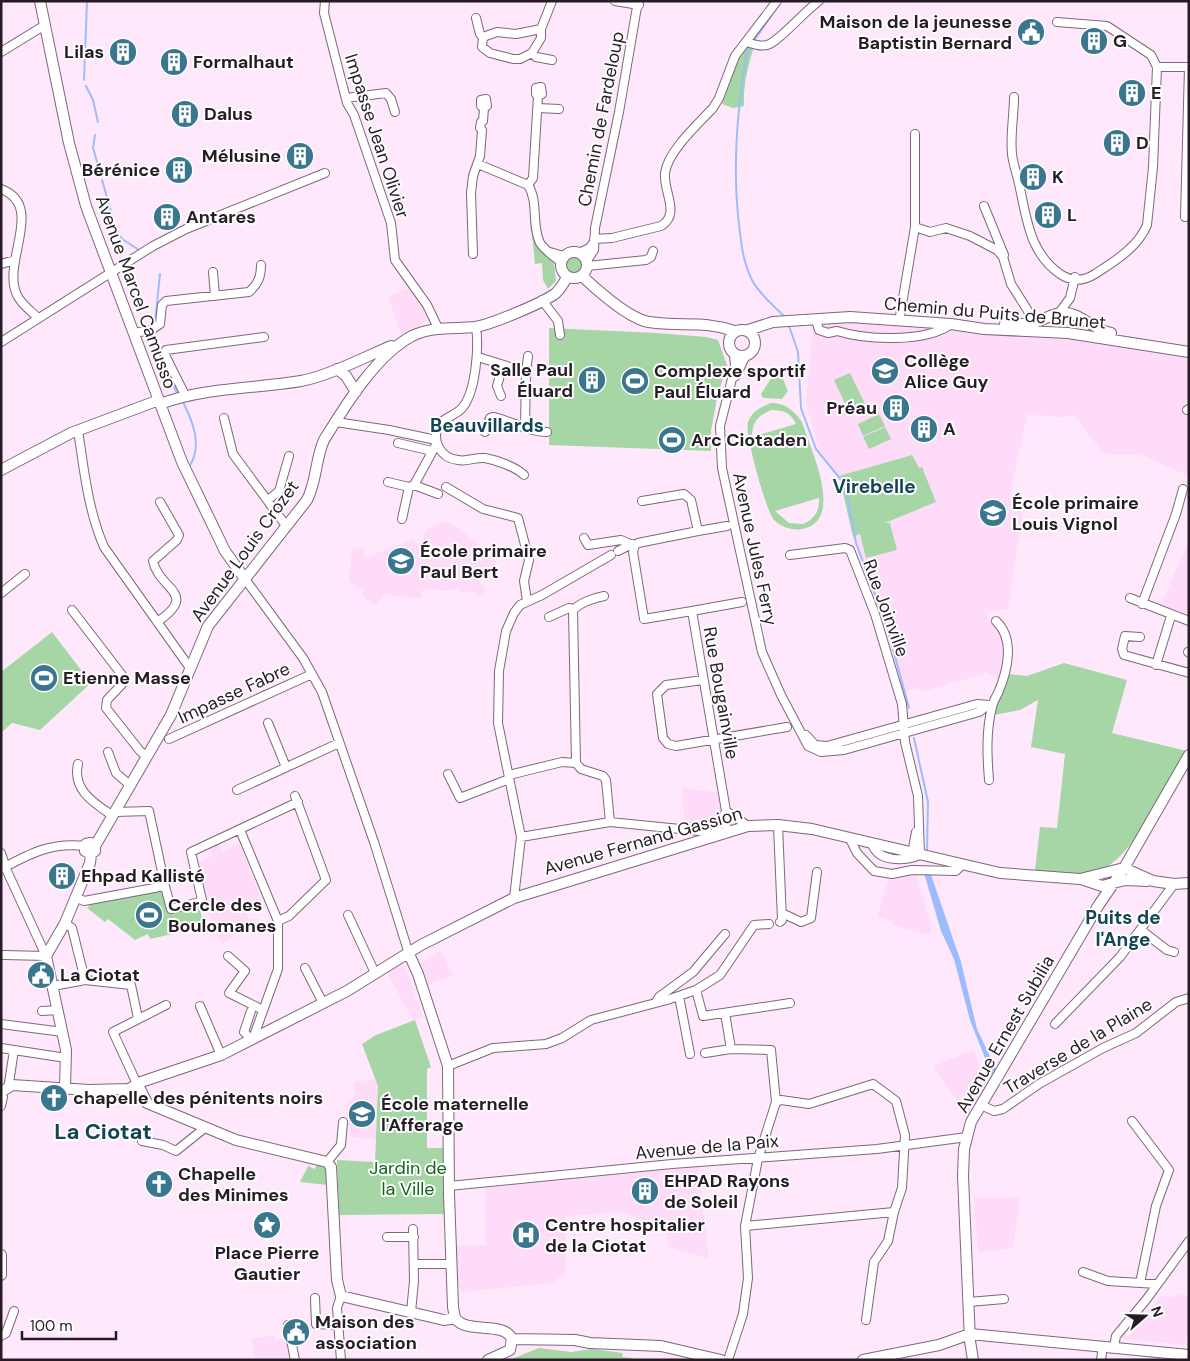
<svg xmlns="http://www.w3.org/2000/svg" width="1190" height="1361" font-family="'DM Sans',sans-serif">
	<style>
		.built { fill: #fddbf9 }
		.green { fill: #a6d6a5; fill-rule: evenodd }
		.water { fill: #9cbcfe }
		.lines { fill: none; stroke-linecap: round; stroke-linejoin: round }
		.stream { stroke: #9cbcfe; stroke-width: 2 }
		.street-casing { stroke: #7f667c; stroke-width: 10 }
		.secondary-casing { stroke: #7f667c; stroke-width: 12 }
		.street { stroke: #fff; stroke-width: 8 }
		.secondary { stroke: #fff; stroke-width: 10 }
		.labels { text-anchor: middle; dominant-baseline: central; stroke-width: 4; stroke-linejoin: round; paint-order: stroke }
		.poi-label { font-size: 18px; font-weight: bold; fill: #261c25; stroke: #fdfdfd; text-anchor: start }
		.street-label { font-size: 18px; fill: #261c25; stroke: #fdfdfd }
		.park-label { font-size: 18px; fill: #13641b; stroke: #fdfdfd }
		.neighbourhood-label { font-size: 19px; font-weight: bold; fill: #124556; stroke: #fdfdfd }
		.district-label { font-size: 22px; font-weight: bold; fill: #124556; stroke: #fdfdfd }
	</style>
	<rect width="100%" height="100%" fill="#ffe8fc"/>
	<path class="built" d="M412 287 431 318 402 337 388 296Z
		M844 319 1077 338 1189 359V476L1141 455 1104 454 1074 415 1057 418 1054 416 1027 415 1012 485V508L1023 511 1008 609 986 612 990 622 1004 636 1005 670 1001 681 984 671 985 674 951 683 950 680 947 685 921 692 917 688 903 692 882 609 853 537 935 502 922 467 919 468 912 455 839 476 819 450 806 405 812 336 811 324Z
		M445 521 462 531 494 558 495 567 479 582 486 589 480 596 472 591 461 593 458 589 445 591 428 589 421 592 422 599 383 594 376 605 363 597V591L349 581 352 549 363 548 365 558 413 539 414 542 421 544 427 529Z
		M1189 541V617L1159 609Z
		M682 788 722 793 724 826 685 827Z
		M218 842 223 852 240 844 263 906 246 911 249 920 256 918 222 944 212 926 194 865 212 856 209 846Z
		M916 872 932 931 928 935 893 925 891 921 877 917 889 877Z
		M441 951 453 975 425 986 418 965Z
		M401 961 406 969 423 1017 413 1021 386 970Z
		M974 1050 987 1084 969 1117 933 1066Z
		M375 1079 378 1086 376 1139 350 1137 351 1127 346 1125 347 1103 351 1099H354L355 1082Z
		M698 1167 709 1259 669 1247 666 1228 619 1212 565 1216 566 1272 552 1283 461 1292 459 1287H455L453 1246 486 1245 485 1188Z
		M974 1197H1020L1013 1248 978 1252Z
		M1179 1294 1189 1295V1327L1185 1345 1124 1339 1121 1336 1133 1322 1142 1320 1161 1296 1175 1297Z
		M274 1335 275 1340 286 1338 290 1360H255L251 1339Z"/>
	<path class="green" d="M747 47H754C748 65 743 86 744 106L733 108 722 104 740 53Z
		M532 235 542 252 554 263 556 281 548 289 543 280 542 263 535 264Z
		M563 265a10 10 0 1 1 20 0a10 10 0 1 1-20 0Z
		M549 328 656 333 707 337 718 340 727 365 717 398 711 431V451L549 445Z
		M776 371 780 372 788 391 782 399 763 398 761 394Z
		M850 373 866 406 850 414 834 380Z
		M771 403C785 403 794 410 802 422 810 448 846 521 802 529 793 531 781 527 774 520 766 511 744 432 748 422 752 411 761 407 771 403ZM772 410C784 410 791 413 796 424L752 437C752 422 758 415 772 410ZM819 498C820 510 815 519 803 524L789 523 775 511Z
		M879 414 885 426 863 436 858 424Z
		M885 427 891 439 869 449 863 437Z
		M912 455 919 468 922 467 936 502 885 523H890L897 550 866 558 860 534 853 537 839 476Z
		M52 632 91 683 40 730 12 723 1 733V672Z
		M1064 663 1127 680 1112 733 1187 751C1168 782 1134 858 1100 870 1079 877 1056 873 1035 871L1040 827 1057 828 1065 754 1031 747 1038 700 1020 710 994 715 1009 674 1027 676Z
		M163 888 169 911 199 905 204 927 150 939 148 934 135 940 108 919 105 922 87 908 94 901Z
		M415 1020 431 1067 427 1069V1148H444V1214L339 1215 337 1160 375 1162 378 1086 362 1044 376 1035Z
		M318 1162 327 1169 328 1185 300 1182 308 1166 315 1169Z
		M539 1348 571 1352 592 1349 623 1353 622 1357 633 1358V1360H509Z"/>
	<path class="water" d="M930 872 961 962 977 1029 996 1069 992 1076 970 1020 954 959 941 931 924 873Z"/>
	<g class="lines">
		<path class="stream" d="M753 42 779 5
			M751 46 747 52C737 109 732 166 739 224 741 243 743 262 752 280 759 294 774 306 785 317
			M84 80 87 1
			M86 86 93 100 98 122
			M95 135 93 148 100 172
			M102 180 116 229 122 239 139 250
			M155 322 160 274
			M789 326 798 352 801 408 816 449 842 481 847 494 856 543 887 627 909 708
			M154 332 158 351 177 393
			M183 402C193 422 203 446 189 467
			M914 738 928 802 927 852"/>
		<defs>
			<path id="street" d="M325 1 324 13 347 103 354 115 391 223 395 260 427 305 438 328
				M615 1 639 5
				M476 18 480 34 483 37
				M541 29 516 34 497 32 483 37 482 47 490 53 513 59H520L532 53 541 38V29L552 1
				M747 42C753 44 760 47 767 45 777 43 806 10 819 1
				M1 52 45 25
				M532 53 536 57 552 60
				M1157 67H1189L1185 217
				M1014 97C1014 116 1010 135 1012 154 1013 164 1017 174 1019 184 1027 219 1029 252 1060 274 1072 282 1084 281 1095 274 1115 261 1138 247 1147 225L1153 167 1157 67 1151 55 1107 26 1057 22
				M346 98 386 93 391 99 395 112
				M538 108 559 109
				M478 164 528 185C539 202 531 225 540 243 545 250 554 257 561 262
				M528 185 533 178 538 96 536 94V88L541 87 542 94 538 96
				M1 189C46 206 1 262 17 295 21 304 31 311 38 318
				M984 206 1004 255
				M915 227 930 232 946 228 970 236 997 250 1003 257 1011 284 1035 322
				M594 239 612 238 661 226C681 214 663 192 665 173 668 151 698 124 713 108L719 98 735 56 777 1
				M550 252 564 256
				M579 253 589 248 594 242
				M473 254 471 193 473 176 480 156 482 130 480 128 481 122 483 121 484 108 481 106V100L486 99 487 106 484 108
				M586 262 594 250 595 228 619 112 638 1
				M1 264 15 260
				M587 266 646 260 651 257 653 251
				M213 272 215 296
				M542 300 558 321 560 335
				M1059 313 1070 298 1075 277
				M900 316 915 227V134
				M816 320 819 330 828 333 837 331C866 340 926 343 951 324
				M476 327C479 347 476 390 463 407 457 415 445 417 438 425 432 441 440 458 458 460 467 462 475 457 485 458 496 460 516 467 524 475
				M134 333 151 330 160 324 162 305 166 301 249 292C258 284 261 277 261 265
				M1 342 153 246 186 229 325 173
				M734 354 735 367 720 426 722 468 762 652 781 695 808 746 821 752 844 750 979 712 988 705
				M478 357 526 372 525 427
				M526 372 528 356
				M736 376 746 355
				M185 395 165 355 166 350 264 337
				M501 396 497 386 503 365
				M1187 410 1189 409
				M224 418 233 454 287 527
				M336 422 389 430 436 440
				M78 430C84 470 88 510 104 547L190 668
				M485 432 490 418 493 417C512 421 528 432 547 432
				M398 443 432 451
				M388 482 409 487 414 485 437 443
				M414 485 438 494
				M446 487 483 509 518 518 529 560 524 581 527 601
				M268 500 279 491 289 456
				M642 501 684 494 691 500 698 531 638 543 635 545 633 552 644 619 692 611 726 811C722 818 724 826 730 831
				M402 519 409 487
				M698 531 727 526
				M584 538 588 545 621 540 630 544
				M618 551 632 544
				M790 555 845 548 850 550 875 614 902 704 905 742 918 796 920 855C905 861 879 863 872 844
				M245 579 303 658 322 692 374 842 409 954
				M1 593 25 574
				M1130 598 1189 621
				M1142 604 1176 514 1183 489
				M72 610 122 675 124 682 107 700 106 708 140 751 147 757
				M692 611 742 602
				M549 617 569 608 574 609
				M157 622C200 593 159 590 153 561L177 540 179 535 160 502
				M1140 637 1125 636 1122 649 1124 655 1189 673
				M1188 652 1189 653
				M1156 665 1171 616
				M703 680 666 685 657 694 663 738 668 744 676 746 787 727
				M268 723 286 767
				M806 735 815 745 827 746 977 704 989 705
				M169 739 312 674
				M108 752 116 773 131 786
				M576 763 573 611C578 603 594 598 604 596
				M78 764C72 790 94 803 113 816
				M448 774 460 798 509 779
				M509 775 562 762 576 763 581 769 603 776 606 780 610 822
				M989 780C987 755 986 731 992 707 993 702 996 697 998 693 1008 670 1015 639 996 621
				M237 790 339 743
				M726 811 748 826
				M778 825 782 920 780 922
				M240 830 278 921V969L255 1033 257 1037
				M521 837 610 822 700 831 717 835 716 829 724 820
				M850 839 857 853 874 871 892 874 912 870 956 871 962 865
				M1 853 7 871 46 956 4 955
				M912 854 916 832
				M3 868C31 853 52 842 85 846
				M165 886 171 909 200 902 202 900 191 852 298 802
				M75 897 84 901 165 886 149 811 115 812
				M514 898 521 837 498 723 499 671 506 631 514 613 520 605 542 595 611 555
				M782 913 801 922 811 918 817 872
				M348 915 375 973
				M278 921 289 916 326 880 295 796
				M65 923 72 928 85 980
				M1141 930 1167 950 1174 952
				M228 956 245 971 229 993 263 1010
				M305 968 323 1003
				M53 986 85 980 131 985 138 1018
				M696 990 703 1016 790 1003
				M679 996 690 1054
				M656 1002 659 997 693 972 725 934
				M200 1006 221 1055
				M42 1011 58 1010
				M251 1011 244 1032 251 1039
				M725 1013 731 1049
				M1 1024 63 1032
				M1055 1024 1120 957 1174 884
				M1 1048 66 1058
				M705 1053 731 1049 771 1050 776 1102 758 1159 745 1226 748 1278 743 1314 728 1360
				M448 1066 493 1048 546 1044 562 1038 591 1020 667 1000 696 990 720 975 754 925 769 924
				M9 1083 14 1050
				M137 1084 113 1032 166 1005
				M1 1093 3 1097 1 1106
				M776 1102 781 1100 809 1104 873 1084 896 1101 905 1135 902 1188 894 1212 888 1241 874 1262 866 1320
				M981 1105 994 1111 1003 1109 1039 1084 1103 1048 1136 1033 1176 1002 1189 998
				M1132 1121 1169 1170 1156 1206 1140 1283
				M142 1141 163 1145 176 1151 206 1127
				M327 1162 341 1145 343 1122
				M449 1186 672 1164 877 1149 967 1137
				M745 1226 894 1212
				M387 1237H414
				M415 1264H451
				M1083 1272 1108 1281 1157 1284
				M315 1298 316 1324 338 1325
				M969 1302 1004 1299
				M411 1312 414 1281 413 1229
				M288 1325 295 1360
				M1 1336 6 1333 14 1311
				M1114 1347 1116 1336 1146 1300 1189 1241
				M341 1360 337 1308 341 1296
				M1101 1360 1103 1346"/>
			<path id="secondary" d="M40 1 69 143 86 206 182 462 225 551 245 579
				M561 265a13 13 0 1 1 26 0a13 13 0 1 1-26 0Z
				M582 276C597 290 629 319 649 322 681 327 702 320 734 331
				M1005 324C1016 324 1026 325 1036 322 1046 319 1054 312 1065 313 1080 313 1094 330 1111 333
				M729 343a13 13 0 1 1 26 0a13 13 0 1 1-26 0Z
				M748 330 773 322 850 317 951 324 984 329 1068 333 1189 352
				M337 369 346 376 356 392
				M160 404C206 387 253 389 301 381 328 376 365 357 391 346L395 347
				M1 470 71 433 159 400
				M95 846 91 843 86 844 85 851 91 854 95 851V846L171 715 208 626 307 500C317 481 315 460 324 440 345 406 376 355 412 336 433 326 453 329 475 327 490 325 545 302 556 293 561 288 564 283 567 277
				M1081 879 1102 886 1125 880 1147 881
				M409 954 418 974 448 1066 449 1194 453 1307 455 1318
				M138 1085 147 1103 236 1140 327 1162 331 1167 337 1280 341 1296 444 1320 455 1318
				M65 1088 66 1050 46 956 65 923 90 863 91 854
				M1 1092 12 1085 89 1090 129 1089 141 1082 221 1055 347 991 421 945 514 898 748 826 778 825 812 829 1000 873 1080 879 1124 868 1153 881 1174 884 1189 883
				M1 1255V1275
				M455 1318C467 1335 503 1320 512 1339
				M512 1339 575 1340 590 1343 661 1346 721 1360
				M488 1360 510 1350 512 1339
				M863 1360 939 1345 970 1334 1189 1355
				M973 1360 970 1341 963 1176 964 1149 971 1122 1098 906 1124 868 1189 755"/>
		</defs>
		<use href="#street" class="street-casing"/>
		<use href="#secondary" class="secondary-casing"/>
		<use href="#street" class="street"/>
		<use href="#secondary" class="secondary"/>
	</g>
	<defs>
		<symbol id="civic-disc" viewBox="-11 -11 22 22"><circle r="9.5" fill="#3a768d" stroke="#fdfdfd"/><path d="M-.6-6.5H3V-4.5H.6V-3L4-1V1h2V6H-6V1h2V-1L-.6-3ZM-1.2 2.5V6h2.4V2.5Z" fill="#fff"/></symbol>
		<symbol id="building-disc" viewBox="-11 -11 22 22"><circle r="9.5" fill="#3a768d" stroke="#fdfdfd"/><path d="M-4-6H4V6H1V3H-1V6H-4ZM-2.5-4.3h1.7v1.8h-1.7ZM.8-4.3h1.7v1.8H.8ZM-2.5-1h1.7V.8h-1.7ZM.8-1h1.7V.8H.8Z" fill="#fff"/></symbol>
		<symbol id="school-disc" viewBox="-11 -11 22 22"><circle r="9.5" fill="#3a768d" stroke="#fdfdfd"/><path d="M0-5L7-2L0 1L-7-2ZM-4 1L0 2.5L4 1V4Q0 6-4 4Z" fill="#fff"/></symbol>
		<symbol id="stadium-disc" viewBox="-11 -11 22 22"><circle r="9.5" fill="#3a768d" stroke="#fdfdfd"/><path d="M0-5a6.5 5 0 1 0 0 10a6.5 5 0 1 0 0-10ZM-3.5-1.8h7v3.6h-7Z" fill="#fff"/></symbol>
		<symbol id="church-disc" viewBox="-11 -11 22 22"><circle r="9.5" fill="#3a768d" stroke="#fdfdfd"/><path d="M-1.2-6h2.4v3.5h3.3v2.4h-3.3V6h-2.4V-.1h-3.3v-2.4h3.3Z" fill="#fff"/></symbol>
		<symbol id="sight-disc" viewBox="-11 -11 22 22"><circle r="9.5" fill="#3a768d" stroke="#fdfdfd"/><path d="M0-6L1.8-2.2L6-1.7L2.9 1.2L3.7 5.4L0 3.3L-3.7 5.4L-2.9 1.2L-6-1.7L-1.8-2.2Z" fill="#fff"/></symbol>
		<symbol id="hospital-disc" viewBox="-11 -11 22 22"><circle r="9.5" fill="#3a768d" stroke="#fdfdfd"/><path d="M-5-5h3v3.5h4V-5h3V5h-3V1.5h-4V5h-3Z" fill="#fff"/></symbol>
	</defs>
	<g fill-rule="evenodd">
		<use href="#civic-disc" x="1015" y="16" width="32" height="32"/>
		<use href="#building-disc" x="1078" y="25" width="32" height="32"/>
		<use href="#building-disc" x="107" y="36" width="32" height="32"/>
		<use href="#building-disc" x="158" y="46" width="32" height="32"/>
		<use href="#building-disc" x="1116" y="77" width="32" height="32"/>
		<use href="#building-disc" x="169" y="98" width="32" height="32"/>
		<use href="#building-disc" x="1101" y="127" width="32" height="32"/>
		<use href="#building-disc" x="284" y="140" width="32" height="32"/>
		<use href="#building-disc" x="163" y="154" width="32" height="32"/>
		<use href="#building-disc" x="1017" y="161" width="32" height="32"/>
		<use href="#building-disc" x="1032" y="199" width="32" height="32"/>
		<use href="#building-disc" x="151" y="201" width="32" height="32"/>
		<use href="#school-disc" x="869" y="355" width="32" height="32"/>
		<use href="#building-disc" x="576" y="364" width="32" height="32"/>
		<use href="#stadium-disc" x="619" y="365" width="32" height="32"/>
		<use href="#building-disc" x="880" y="392" width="32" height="32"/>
		<use href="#building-disc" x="908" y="413" width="32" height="32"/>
		<use href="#stadium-disc" x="656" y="424" width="32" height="32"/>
		<use href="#school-disc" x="977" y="497" width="32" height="32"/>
		<use href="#school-disc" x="385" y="545" width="32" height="32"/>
		<use href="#stadium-disc" x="28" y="662" width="32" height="32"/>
		<use href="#building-disc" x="46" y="860" width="32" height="32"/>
		<use href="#stadium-disc" x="133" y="899" width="32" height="32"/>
		<use href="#civic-disc" x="25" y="959" width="32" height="32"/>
		<use href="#church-disc" x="38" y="1082" width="32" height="32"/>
		<use href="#school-disc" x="346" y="1098" width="32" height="32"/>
		<use href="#church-disc" x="143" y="1168" width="32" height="32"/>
		<use href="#building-disc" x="629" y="1175" width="32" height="32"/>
		<use href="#sight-disc" x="251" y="1209" width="32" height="32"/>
		<use href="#hospital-disc" x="510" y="1219" width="32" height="32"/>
		<use href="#civic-disc" x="280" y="1316" width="32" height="32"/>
	</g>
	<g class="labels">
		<g class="poi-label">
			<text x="1012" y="22" text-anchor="end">Maison de la jeunesse<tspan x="1012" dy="21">Baptistin Bernard</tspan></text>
			<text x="1113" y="41">G</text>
			<text x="104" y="52" text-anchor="end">Lilas</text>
			<text x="193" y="62">Formalhaut</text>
			<text x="1151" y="93">E</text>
			<text x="204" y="114">Dalus</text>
			<text x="1136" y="143">D</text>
			<text x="281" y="156" text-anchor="end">Mélusine</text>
			<text x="160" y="170" text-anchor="end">Bérénice</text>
			<text x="1052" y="177">K</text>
			<text x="1067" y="215">L</text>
			<text x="186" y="217">Antares</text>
			<text x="904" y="361">Collège<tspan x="904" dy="21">Alice Guy</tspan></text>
			<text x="573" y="370" text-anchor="end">Salle Paul<tspan x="573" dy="21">Éluard</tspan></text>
			<text x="654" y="371">Complexe sportif<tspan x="654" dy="21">Paul Éluard</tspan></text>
			<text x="877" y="408" text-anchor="end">Préau</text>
			<text x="943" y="429">A</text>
			<text x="691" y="440">Arc Ciotaden</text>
			<text x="1012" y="503">École primaire<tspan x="1012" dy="21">Louis Vignol</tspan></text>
			<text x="420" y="551">École primaire<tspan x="420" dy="21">Paul Bert</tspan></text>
			<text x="63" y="678">Etienne Masse</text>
			<text x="81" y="876">Ehpad Kallisté</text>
			<text x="168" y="905">Cercle des<tspan x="168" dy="21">Boulomanes</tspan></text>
			<text x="60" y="975">La Ciotat</text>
			<text x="73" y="1098">chapelle des pénitents noirs</text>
			<text x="381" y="1104">École maternelle<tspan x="381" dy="21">l'Afferage</tspan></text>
			<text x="178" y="1174">Chapelle<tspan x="178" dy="21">des Minimes</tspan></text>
			<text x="664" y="1181">EHPAD Rayons<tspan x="664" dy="21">de Soleil</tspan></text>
			<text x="545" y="1225">Centre hospitalier<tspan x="545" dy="21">de la Ciotat</tspan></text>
			<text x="267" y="1253" text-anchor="middle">Place Pierre<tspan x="267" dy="21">Gautier</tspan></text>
			<text x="315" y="1322">Maison des<tspan x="315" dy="21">association</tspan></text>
		</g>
		<g class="street-label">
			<text transform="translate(601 119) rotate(-79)">Chemin de Fardeloup</text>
			<text transform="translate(377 136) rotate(72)">Impasse Jean Olivier</text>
			<text transform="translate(136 292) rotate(70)">Avenue Marcel Camusso</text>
			<text transform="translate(995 313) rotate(5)">Chemin du Puits de Brunet</text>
			<text transform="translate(755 549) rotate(78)">Avenue Jules Ferry</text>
			<text transform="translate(245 551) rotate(-54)">Avenue Louis Crozet</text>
			<text transform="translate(886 608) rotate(70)">Rue Joinville</text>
			<text transform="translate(234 693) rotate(-25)">Impasse Fabre</text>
			<text transform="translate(721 693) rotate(80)">Rue Bougainville</text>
			<text transform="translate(643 841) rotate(-16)">Avenue Fernand Gassion</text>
			<text transform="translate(1005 1034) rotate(-60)">Avenue Ernest Subilia</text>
			<text transform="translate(1078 1046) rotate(-31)">Traverse de la Plaine</text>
			<text transform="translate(707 1147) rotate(-5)">Avenue de la Paix</text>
		</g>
		<g class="park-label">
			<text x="408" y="1168">Jardin de<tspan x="408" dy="21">la Ville</tspan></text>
		</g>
		<g class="neighbourhood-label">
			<text x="487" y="425">Beauvillards</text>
			<text x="874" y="486">Virebelle</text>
			<text x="1123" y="917">Puits de<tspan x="1123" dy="22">l'Ange</tspan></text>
		</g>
		<g class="district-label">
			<text x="103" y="1131">La Ciotat</text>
		</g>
	</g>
	<rect width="1190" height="1361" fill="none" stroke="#261c25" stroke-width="5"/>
	<g transform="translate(1145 1316) rotate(70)" stroke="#fdfdfd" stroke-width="4" paint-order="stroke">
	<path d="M0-4L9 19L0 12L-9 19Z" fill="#261c25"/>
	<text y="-8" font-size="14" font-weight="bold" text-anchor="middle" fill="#261c25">N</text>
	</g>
	<path d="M22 1331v8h94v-8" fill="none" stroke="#261c25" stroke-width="2.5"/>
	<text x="30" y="1331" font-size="15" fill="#261c25" stroke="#fdfdfd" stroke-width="4" paint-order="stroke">100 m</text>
</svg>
